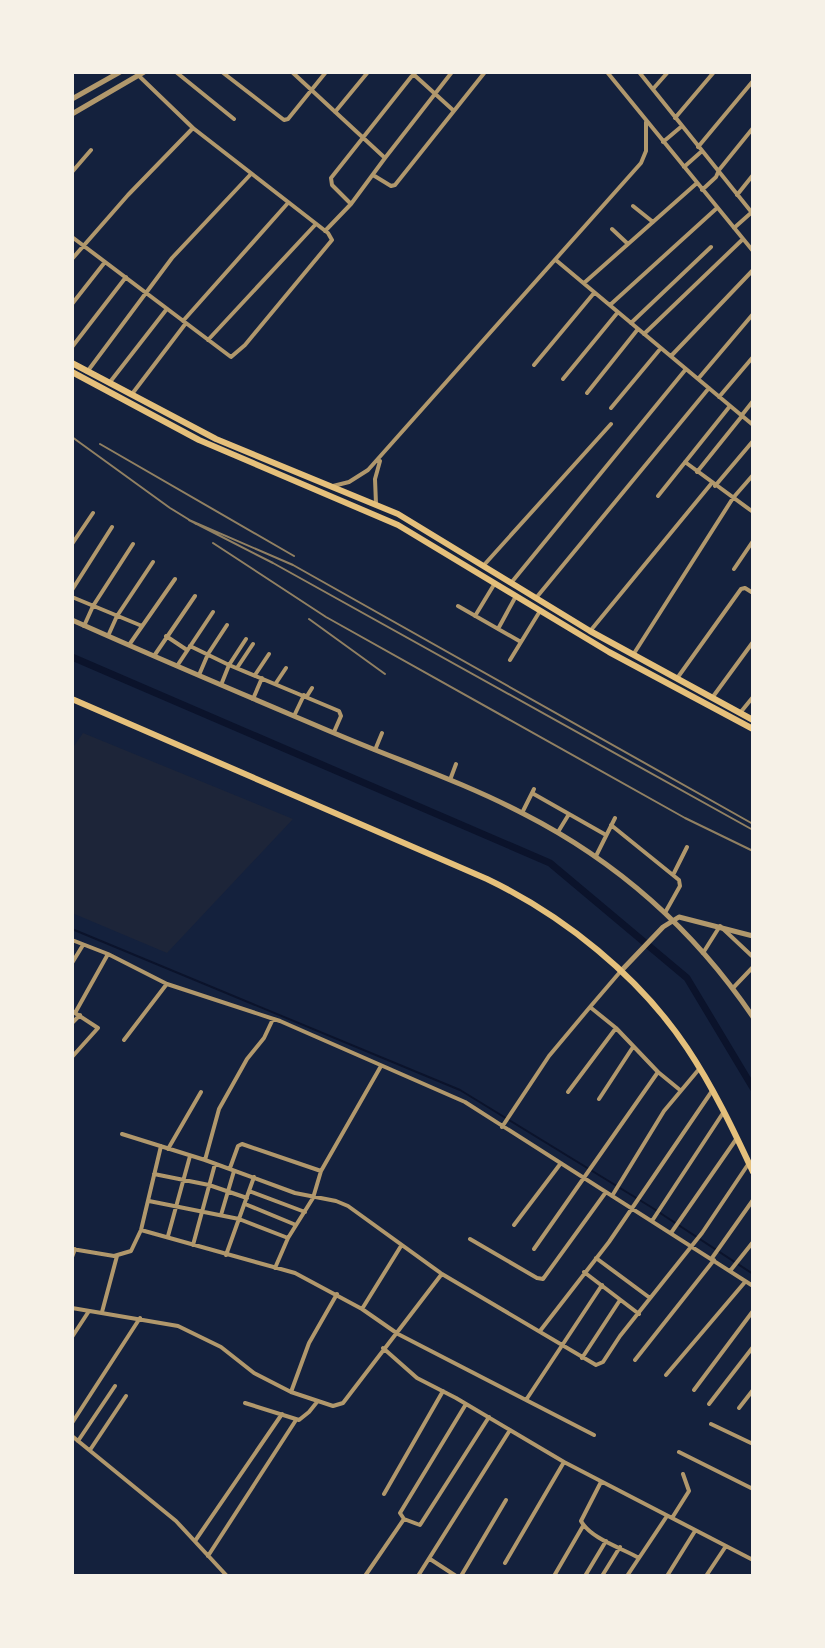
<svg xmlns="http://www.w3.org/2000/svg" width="825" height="1648" font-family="Roboto,sans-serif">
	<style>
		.green { fill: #1d2539 }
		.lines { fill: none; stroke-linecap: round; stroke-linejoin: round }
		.stream { stroke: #0b132b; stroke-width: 2 }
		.canal { stroke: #0b132b; stroke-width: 7 }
		.minor { stroke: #b1986c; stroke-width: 4 }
		.tertiary { stroke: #b1986c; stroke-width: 5 }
		.primary { stroke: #e5c07b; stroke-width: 6 }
		.rail { stroke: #918062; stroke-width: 2 }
	</style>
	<rect width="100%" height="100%" fill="#14213d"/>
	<path class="green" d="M83 733 293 819 167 953 72 913V749Z"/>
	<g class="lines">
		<path class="stream" d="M72 929 460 1090 651 1207 753 1274"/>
		<path class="canal" d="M72 657 550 863 687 978 753 1088"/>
		<path class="minor" d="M176 72 234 119
			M222 72 284 120 288 119 326 72
			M292 72 385 158 351 204 325 231
			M411 72 454 111
			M607 72 753 251
			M639 72 753 214
			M653 89 668 72
			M335 112 368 72
			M675 118 714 72
			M663 142 682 126
			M698 147 753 81
			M385 158 452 72
			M684 167 702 151
			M72 172 91 150
			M373 175 391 186 395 185 485 72
			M702 190 716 177 719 170 753 128
			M737 195 753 175
			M351 204 332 185 331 178 415 72
			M633 206 653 222
			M734 228 752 212
			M612 229 628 244
			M72 237 231 357 245 345 332 240 328 233 193 128 139 76
			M72 259 128 195 193 128
			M557 261 753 425
			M584 283 697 183
			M72 304 105 262
			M610 305 717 208
			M183 321 287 204
			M631 323 711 247
			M644 334 743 239
			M208 340 315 225
			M72 347 126 277
			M671 356 753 270
			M534 365 594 293
			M87 372 172 258 250 175
			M563 379 618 312
			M698 379 753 314
			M110 382 166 310
			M587 393 638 329
			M132 394 186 323
			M719 397 753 357
			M611 408 661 348
			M742 415 753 401
			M685 462 753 512
			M697 472 742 416
			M333 486 349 482 368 470 641 163 646 151V122
			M715 486 753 441
			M658 496 730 406
			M376 504 375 479 380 461
			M72 544 93 513
			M484 565 611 424
			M734 569 753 541
			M511 583 686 369
			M72 590 112 527
			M72 597 142 626
			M536 598 709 388
			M458 606 521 642
			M475 616 495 583
			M84 626 93 606 133 544
			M498 629 516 596
			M591 630 711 484
			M108 636 117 616 153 562
			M166 636 187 650
			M129 645 175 579
			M190 646 229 665 339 711 341 716 334 732
			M633 655 733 498 753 475
			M154 656 195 596
			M510 660 540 611
			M177 666 213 612
			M237 668 253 644
			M199 675 208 654 227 625
			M255 675 269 654
			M678 677 741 589 745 588 753 593
			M276 683 286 668
			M221 685 229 665 246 639
			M307 696 312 688
			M712 698 753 642
			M253 699 262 678
			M740 713 753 697
			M294 716 304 695
			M375 750 382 733
			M450 780 456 764
			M532 793 606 835
			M522 813 534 789
			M611 825 679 880 680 886 666 911
			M558 832 569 814
			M596 856 615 818
			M673 875 687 847
			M72 940 108 954 167 984 280 1021 465 1102 753 1286
			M703 953 720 926 753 957
			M72 963 83 945
			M620 972 590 1007 616 1028 658 1072
			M733 988 753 967
			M72 1011 98 1028 72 1057
			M75 1013 108 954
			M273 1019 264 1038 247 1059 219 1109 205 1160 295 1193 336 1201 348 1206 442 1274 596 1365 603 1362 620 1336 702 1233 749 1163
			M72 1023 80 1015
			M124 1040 166 985
			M568 1092 616 1028
			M599 1099 633 1047
			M502 1127 549 1056 590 1007
			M122 1134 205 1160
			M168 1149 201 1092
			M230 1168 238 1146 242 1144 321 1171
			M154 1174 209 1185 247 1198
			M249 1191 305 1212
			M612 1196 664 1111 700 1068
			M149 1201 239 1219 288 1238
			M245 1204 296 1225
			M221 1215 234 1171
			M652 1221 723 1113
			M514 1225 561 1163
			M141 1230 295 1273 362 1309 398 1334 594 1435
			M671 1233 737 1138
			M168 1236 190 1156
			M470 1239 537 1278 543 1279 606 1192
			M193 1245 215 1164
			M72 1249 114 1256 131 1251 141 1230 161 1146
			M534 1249 658 1072 680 1090
			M226 1255 254 1177
			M72 1257 75 1249
			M596 1258 650 1298
			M712 1258 753 1200
			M275 1268 288 1238 313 1198 321 1171 381 1066
			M730 1271 753 1242
			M584 1272 639 1314
			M337 1294 309 1343 291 1392 333 1406 343 1403 441 1275
			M72 1308 178 1326 221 1347 254 1373 291 1392
			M362 1309 401 1246
			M102 1312 117 1256
			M540 1331 609 1242 712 1091
			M72 1337 89 1311
			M383 1348 417 1378 456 1398 564 1462 753 1560
			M582 1358 620 1300
			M635 1360 714 1260
			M666 1375 745 1282
			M694 1390 753 1311
			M526 1400 602 1285
			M245 1403 299 1420 309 1412 317 1402
			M466 1404 400 1513 404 1519 420 1525 489 1417
			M709 1404 753 1347
			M739 1408 753 1390
			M72 1423 140 1318
			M711 1424 753 1444
			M72 1436 176 1521 227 1576
			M78 1441 115 1386
			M90 1450 126 1396
			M679 1452 753 1489
			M601 1482 581 1521C591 1539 622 1548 639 1558L667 1516
			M384 1494 443 1391
			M672 1518 689 1491 683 1474
			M195 1541 282 1414
			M208 1556 296 1420
			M430 1559 456 1576
			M505 1563 564 1462
			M365 1576 404 1519
			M418 1576 510 1430
			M461 1576 506 1500
			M554 1576 583 1526
			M585 1576 606 1541
			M602 1576 620 1547
			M627 1576 639 1558
			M667 1576 695 1531
			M706 1576 726 1546"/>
		<path class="tertiary" d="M72 99 120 72
			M72 114 144 72
			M72 620C159 659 247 696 334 733 397 760 463 782 524 814 618 862 694 930 753 1017
			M621 971 663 927 679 917 753 936"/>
		<path class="primary" d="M72 363 216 439 398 514 590 631 753 720
			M72 372 199 440 398 525 609 652 753 729
			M72 699 487 879C564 916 639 976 687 1048 713 1087 733 1129 753 1172"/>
		<path class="rail" d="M72 437 170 508 196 524
			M100 444 294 556
			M213 543 326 617 685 818 753 851
			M309 619 385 674
			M753 824 293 565 189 520 273 563 753 830"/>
	</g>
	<rect width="825" height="1648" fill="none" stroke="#f6f1e7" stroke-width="148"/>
</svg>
